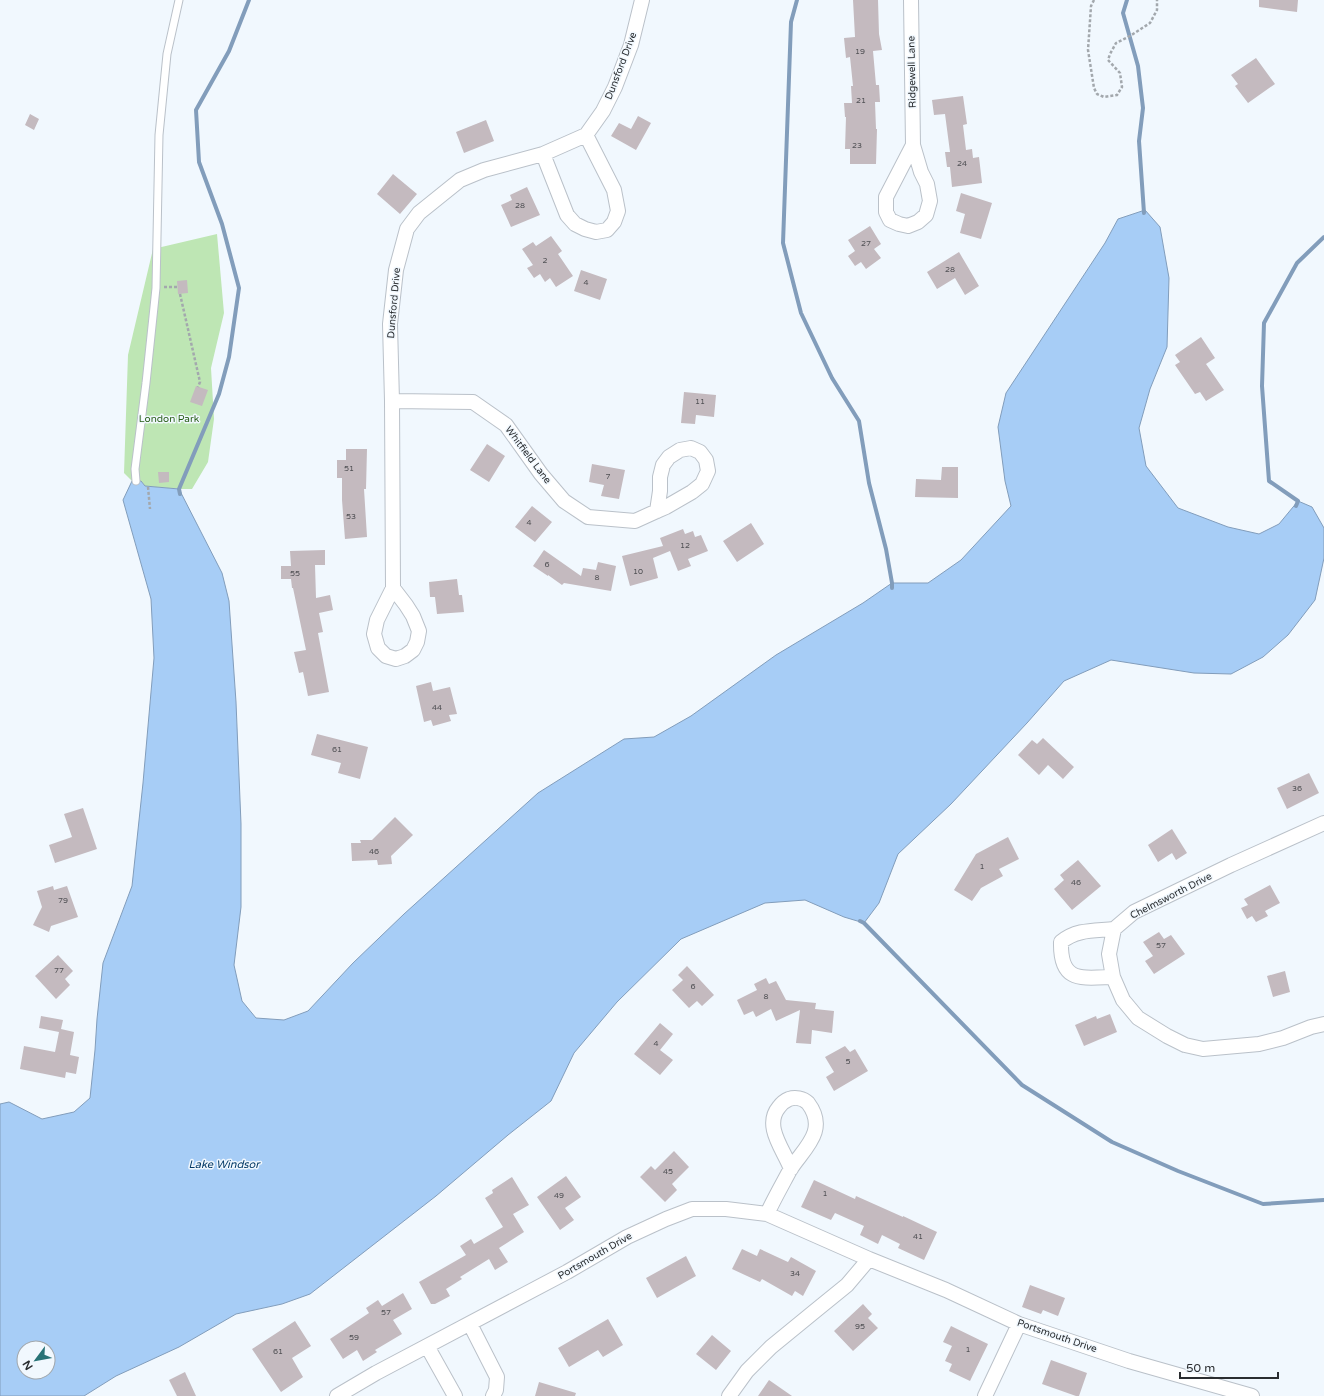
<svg xmlns="http://www.w3.org/2000/svg" width="1324" height="1396" font-family="'Varela Round',sans-serif">
	<style>
		.green { fill: #bee6b4 }
		.water { fill: #a7cdf6; stroke: #829dbb; fill-rule: evenodd }
		.lines { fill: none; stroke-linecap: round; stroke-linejoin: round }
		.stream { stroke: #829dbb; stroke-width: 4 }
		.building { fill: #c4babf }
		.service-casing { stroke: #bac1c9; stroke-width: 9 }
		.minor-casing { stroke: #bac1c9; stroke-width: 16 }
		.path { stroke: #a3a8ad; stroke-width: 2.5; stroke-dasharray: 3 2; stroke-linecap: butt }
		.service { stroke: #fff; stroke-width: 7 }
		.minor { stroke: #fff; stroke-width: 14 }
		.labels { text-anchor: middle; dominant-baseline: central; stroke-width: 3; stroke-linejoin: round; paint-order: stroke }
		.number-label { font-size: 8px; fill: #505054 }
		.street-label { font-size: 10px; fill: #2a2d30; stroke: #f1f8fe }
		.park-label { font-size: 10px; fill: #265d15; stroke: #f1f8fe }
		.water-label { font-size: 11px; font-style: italic; fill: #033966; stroke: #f1f8fe }
	</style>
	<rect width="100%" height="100%" fill="#f1f8fe"/>
	<path class="green" d="M217 234 224 313 211 368 214 419 208 462 192 489H179L145 486 141 481H132L124 473 128 355 153 249Z"/>
	<path class="water" d="M1145 210 1160 227 1169 278 1167 347 1150 389 1139 428 1146 466 1178 508 1228 527 1259 534 1279 524 1298 501 1312 507 1324 528V558L1315 600 1288 635 1263 657 1231 674 1194 673 1111 660 1064 681 1027 723 951 804 898 854 879 903 864 923 844 917 805 900 765 903 681 939 617 1002 574 1053 551 1101 508 1135 436 1196 310 1294 282 1304 236 1314 179 1347 116 1376 84 1396H0V1104L9 1102 42 1119 74 1112 90 1098 95 1050 97 1019 103 963 132 886 143 783 154 658 151 599 123 500 132 481H141L145 486 179 489 222 573 229 601 236 702 241 824V907L234 965 242 1001 256 1018 284 1020 308 1011 353 963 404 914 538 793 624 739 654 737 691 716 776 655 863 603 892 583H928L961 560 1011 506 1005 481 998 427 1006 393 1105 243 1118 219ZM24 1348H48V1372H24Z"/>
	<g class="lines">
		<path class="stream" d="M797 0 791 22 783 243 801 313 832 378 859 421 869 483 886 549 892 583V588
			M1127 0 1123 13 1138 66 1143 108 1139 141 1144 213
			M180 494 179 489 219 394 229 357 239 288 222 224 199 162 196 110 229 51 249 0
			M1296 506 1298 501 1269 481 1262 386 1264 323 1297 263 1324 237
			M860 921 864 923 1022 1085 1112 1142 1178 1171 1263 1204 1324 1200"/>
	</g>
	<path class="building" d="M853 0H878L879 34 882 50 873 51 876 85H879L880 102H875L876 129H877L876 164H850V149H845L846 117H845L844 103H852L851 86H853L850 57 846 58 844 38 855 37Z
		M1259 0H1298L1297 12 1259 7Z
		M1256 58 1275 84 1248 103 1235 86 1238 84 1231 75Z
		M963 96 967 124 963 125 966 150 972 149 973 158 979 157 982 183 952 187 950 167H947L945 152H950L945 114 934 115 932 100Z
		M30 114 39 119 34 130 25 125Z
		M638 116 651 123 636 150 611 136 619 123 631 129Z
		M486 120 494 141 464 153 456 132Z
		M393 174 417 194 400 214 377 194Z
		M527 187 540 215 511 227 501 205 512 200 510 195Z
		M961 193 992 203 981 239 960 233 965 214 956 211Z
		M870 226 881 244 874 249 881 258 866 269 861 262 855 266 848 256 855 251 848 240Z
		M551 236 562 251 558 254 573 276 556 287 550 278 545 282 540 274 534 278 527 268 533 265 522 249 533 242 536 246Z
		M959 252 979 286 965 295 955 278 937 289 927 272Z
		M581 270 607 279 600 300 574 291Z
		M187 280 188 293 178 294 177 281Z
		M1201 337 1215 358 1206 364 1224 390 1206 401 1200 392 1195 394 1175 365 1180 362 1175 355Z
		M196 386 208 390 202 406 190 402Z
		M684 392 716 395 714 417 696 415 695 424 681 423Z
		M487 444 505 456 489 482 470 470Z
		M346 449H367L366 489H364L367 537 345 539 342 500V478H337V460H346Z
		M592 464 625 470 619 499 601 496 604 485 589 482Z
		M942 467H958V498L915 497 916 479 941 480Z
		M158 472H169V482L159 483Z
		M532 506 552 522 535 542 515 527Z
		M751 523 764 544 737 562 723 541Z
		M683 529 685 534 693 531 695 537 701 535 708 551 688 559 691 566 678 571 670 551 653 558 658 578 630 586 622 556 663 546 660 538Z
		M325 550V565H315L316 598 330 595 333 610 319 613 323 632 318 633 329 692 308 696 303 672 299 673 294 652 306 650 293 588H292L291 579H281V566H291L290 551Z
		M544 550 581 576 583 568 596 570 598 562 616 566 611 591 564 583 562 585 548 575V576L533 566Z
		M457 579 459 595H462L464 612 437 614 435 597H430L429 582Z
		M431 682 433 691 450 687 457 714 449 715 451 721 433 726 431 720 424 722 416 686Z
		M317 734 368 747 360 779 338 773 341 763 311 755Z
		M1043 738 1074 767 1063 779 1048 765 1039 775 1018 755 1032 740 1037 744Z
		M1309 773 1319 793 1287 809 1277 788Z
		M83 808 97 849 55 863 49 845 72 837 64 814Z
		M395 817 413 835 391 856 392 864 378 865 377 860 352 861 351 843H361L360 840H372Z
		M1172 829 1187 853 1176 860 1172 853 1158 862 1148 845Z
		M1008 837 1019 859 999 869 1003 876 981 888 972 901 954 890 976 854Z
		M1078 860 1101 886 1072 910 1054 889 1064 880 1060 875Z
		M1270 885 1280 903 1265 911 1268 916 1256 922 1252 916 1247 919 1241 908 1248 905 1244 899Z
		M53 886 54 890 67 886 78 917 51 926 49 932 33 925 42 907 37 891Z
		M1159 932 1164 939 1171 935 1185 954 1154 974 1145 961 1153 956 1143 942Z
		M58 955 73 971 65 979 70 985 56 999 35 976Z
		M687 966 714 995 702 1006 697 1001 689 1008 672 990 683 980 678 975Z
		M1285 971 1290 992 1273 997 1267 976Z
		M766 978 769 984 776 981 786 1000 816 1003 815 1009 834 1011 832 1033 812 1030 811 1044 796 1043 800 1010 776 1021 771 1009 756 1017 753 1011 744 1015 737 1000 757 990 754 984Z
		M1110 1014 1117 1032 1084 1046 1075 1025 1096 1016 1097 1019Z
		M41 1016 63 1020 61 1029 74 1032 70 1055 79 1057 76 1074 66 1072 65 1078 20 1069 24 1046 55 1052 59 1032 39 1028Z
		M660 1023 673 1034 660 1050 673 1060 660 1075 634 1054Z
		M845 1046 850 1052 855 1049 868 1071 834 1091 826 1077 834 1072 825 1057Z
		M674 1151 689 1167 672 1184 677 1190 665 1202 640 1177 651 1166 655 1170Z
		M566 1176 581 1197 565 1208 574 1220 560 1230 537 1197Z
		M512 1177 529 1205 513 1214 524 1232 499 1248 508 1262 495 1270 489 1259 460 1277 462 1279 446 1289 450 1296 435 1304H431L419 1282 466 1255 460 1246 471 1239 474 1244 503 1227 485 1198 493 1193 492 1190Z
		M814 1180 855 1199 856 1196 903 1217V1216L937 1232 924 1260 898 1248 900 1244 882 1235 878 1244 860 1235 864 1226 835 1213 831 1220 801 1207Z
		M742 1249 757 1256 760 1249 788 1262 791 1257 816 1271 803 1296 795 1291 792 1296 762 1279 760 1282 732 1269Z
		M686 1256 696 1276 657 1298 646 1278Z
		M1030 1285 1065 1298 1058 1316 1043 1310 1041 1314 1022 1307Z
		M403 1293 412 1309 393 1320 402 1334 375 1350 377 1352 363 1361 357 1350 343 1359 330 1339 369 1313 366 1308 378 1300 382 1306Z
		M863 1304 872 1314 868 1318 878 1328 853 1351 834 1331Z
		M608 1319 623 1345 603 1357 598 1350 569 1367 558 1348Z
		M295 1321 311 1346 292 1358 303 1377 281 1392 252 1349Z
		M951 1326 988 1344 970 1381 949 1371 952 1364 945 1361 952 1346 943 1342Z
		M712 1335 731 1351 716 1370 696 1354Z
		M1051 1360 1087 1373 1079 1396H1076L1042 1384Z
		M185 1372 196 1396H177L169 1380Z
		M769 1380 792 1396H758Z
		M539 1382 576 1393 575 1396H535Z"/>
	<g class="lines">
		<defs>
			<path id="service" d="M136 481 135 469 146 383 156 288 159 135 167 54 179 0"/>
			<path id="minor" d="M911 0 913 145 921 172 927 184 930 201 926 215 918 222 908 226 899 224 890 220 886 212V197L913 145
				M543 154 567 215 575 224 585 229 596 232 607 230 614 222 618 211 614 190 586 135
				M392 401 473 402 506 425 541 474 564 501 588 517 635 521 657 511 666 507 692 492 702 484 708 471 706 460 700 452 691 448 680 450 669 457 663 465 660 477V491L657 511
				M393 588 406 605 413 616 419 631 417 642 413 650 405 656 396 659 386 656 378 648 374 634 377 620 393 588 392 401 390 324 396 270 407 229 419 213 460 180 484 170 543 154 586 135 603 111 615 87 631 45 642 0
				M1324 823 1231 865 1134 912 1114 929 1109 954 1113 977 1123 1000 1138 1018 1167 1036 1185 1045 1203 1049 1259 1044 1283 1038 1311 1027 1324 1024
				M1113 977C1081 978 1060 983 1061 942 1077 929 1094 931 1114 929
				M767 1214C774 1199 782 1185 790 1170 803 1149 829 1131 808 1103 803 1098 795 1097 789 1099 784 1101 782 1103 779 1107 763 1126 784 1150 791 1169
				M470 1324 497 1377 496 1390 493 1396
				M427 1346 455 1396
				M337 1396 376 1373 567 1272 627 1237 666 1219 692 1209H726L767 1214 869 1259 946 1290 1019 1324 1129 1361 1252 1396
				M729 1396 747 1371 771 1347 815 1311 847 1285 869 1259
				M985 1396 1019 1324"/>
		</defs>
		<use href="#service" class="service-casing"/>
		<use href="#minor" class="minor-casing"/>
		<path class="path" d="M1094 0 1091 6 1088 50 1094 88 1097 94 1104 97 1117 95 1122 87 1120 73 1108 60 1110 54 1116 43 1130 36 1150 23 1157 10V0
			M164 287H178
			M180 294 200 382 198 387
			M148 487 150 509"/>
		<use href="#service" class="service"/>
		<use href="#minor" class="minor"/>
	</g>
	<g class="labels">
		<g class="number-label">
			<text x="860" y="51">19</text>
			<text x="861" y="100">21</text>
			<text x="857" y="145">23</text>
			<text x="962" y="163">24</text>
			<text x="520" y="205">28</text>
			<text x="866" y="243">27</text>
			<text x="545" y="260">2</text>
			<text x="950" y="269">28</text>
			<text x="586" y="282">4</text>
			<text x="700" y="401">11</text>
			<text x="349" y="468">51</text>
			<text x="608" y="476">7</text>
			<text x="351" y="516">53</text>
			<text x="529" y="522">4</text>
			<text x="685" y="545">12</text>
			<text x="547" y="564">6</text>
			<text x="638" y="571">10</text>
			<text x="295" y="573">55</text>
			<text x="597" y="577">8</text>
			<text x="437" y="707">44</text>
			<text x="337" y="749">61</text>
			<text x="1297" y="788">36</text>
			<text x="374" y="851">46</text>
			<text x="982" y="866">1</text>
			<text x="1076" y="882">46</text>
			<text x="63" y="900">79</text>
			<text x="1161" y="945">57</text>
			<text x="59" y="970">77</text>
			<text x="693" y="986">6</text>
			<text x="766" y="996">8</text>
			<text x="656" y="1043">4</text>
			<text x="848" y="1061">5</text>
			<text x="668" y="1171">45</text>
			<text x="825" y="1193">1</text>
			<text x="559" y="1195">49</text>
			<text x="918" y="1236">41</text>
			<text x="795" y="1273">34</text>
			<text x="386" y="1312">57</text>
			<text x="860" y="1326">95</text>
			<text x="354" y="1337">59</text>
			<text x="968" y="1349">1</text>
			<text x="278" y="1351">61</text>
		</g>
		<g class="street-label">
			<text transform="translate(621 66) rotate(-69)">Dunsford Drive</text>
			<text transform="translate(912 72) rotate(-91)">Ridgewell Lane</text>
			<text transform="translate(394 303) rotate(-85)">Dunsford Drive</text>
			<text transform="translate(528 455) rotate(53)">Whitfield Lane</text>
			<text transform="translate(1171 896) rotate(-27)">Chelmsworth Drive</text>
			<text transform="translate(595 1256) rotate(-30)">Portsmouth Drive</text>
			<text transform="translate(1057 1336) rotate(19)">Portsmouth Drive</text>
		</g>
		<g class="park-label">
			<text x="169" y="419">London Park</text>
		</g>
		<g class="water-label">
			<text x="224" y="1164">Lake Windsor</text>
		</g>
	</g>
	<g transform="translate(36 1360) rotate(238)"><circle r="19" fill="#f1f8fe" stroke="#a1a7ac"/>
	<path d="M0-3L7 15L0 10L-7 15Z" fill="#277276"/>
	<text y="-6" font-size="11" font-weight="bold" text-anchor="middle" fill="#2a2d30">N</text>
	</g>
	<path d="M1180 1372v6h98v-6" fill="none" stroke="#2a2d30" stroke-width="2"/>
	<text x="1186" y="1372" font-size="12" fill="#2a2d30" stroke="#f1f8fe" stroke-width="3" paint-order="stroke">50 m</text>
</svg>
